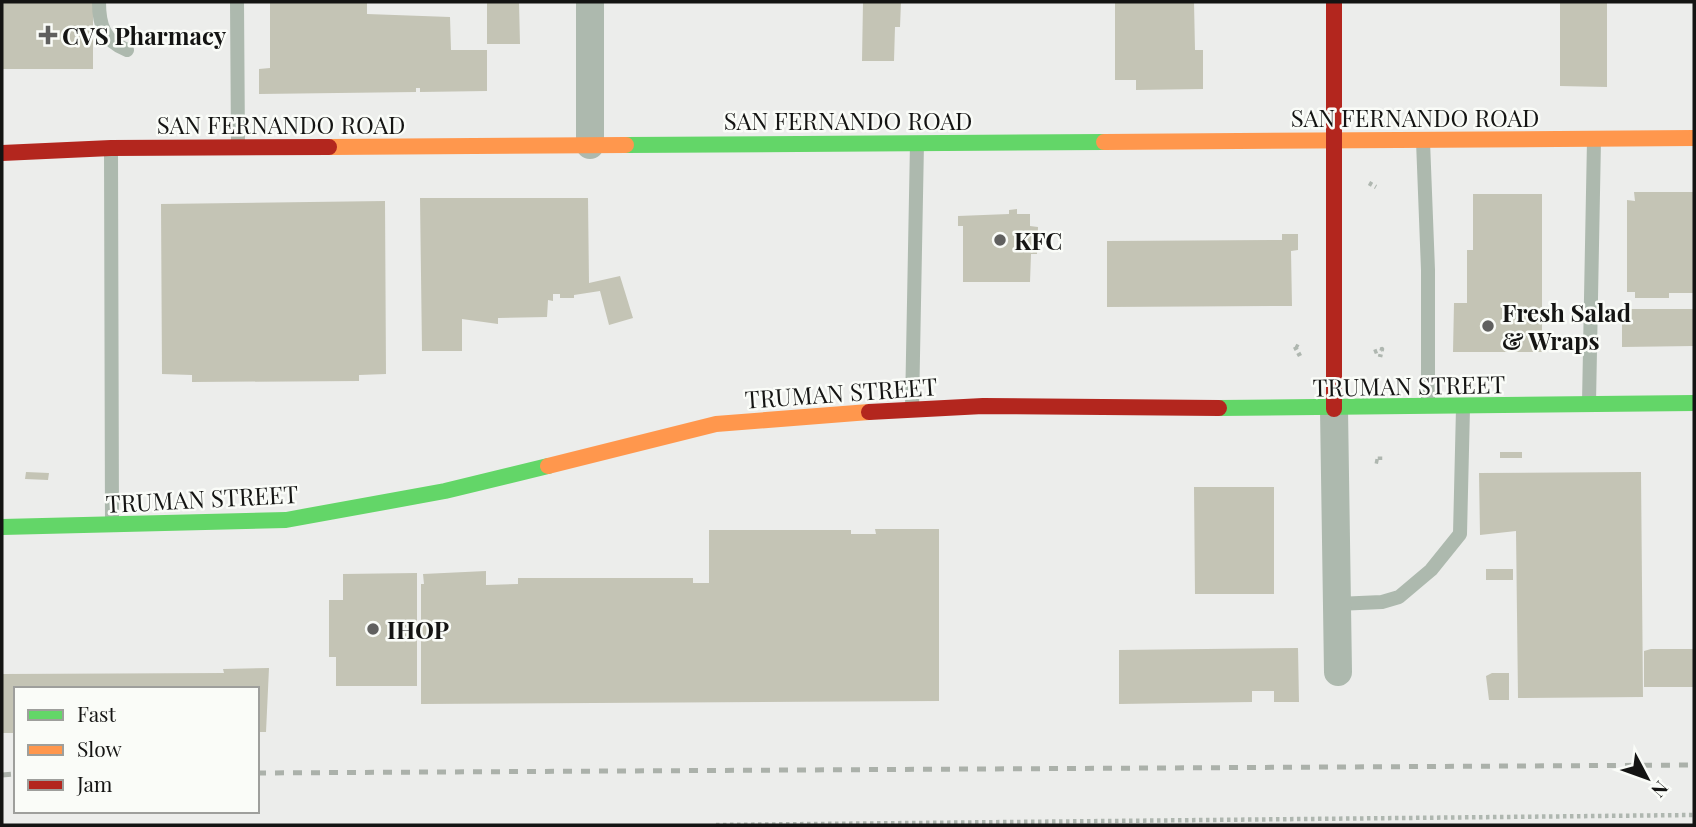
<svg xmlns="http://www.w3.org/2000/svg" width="1696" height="827" font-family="'Playfair Display',serif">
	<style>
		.building { fill: #c4c4b5 }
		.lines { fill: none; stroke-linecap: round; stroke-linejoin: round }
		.path { stroke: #afb7b0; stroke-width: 4.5; stroke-dasharray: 3.5 3.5; stroke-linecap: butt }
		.lane { stroke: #adb9ae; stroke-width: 14 }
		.street { stroke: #adb9ae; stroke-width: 28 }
		.fast { stroke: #63d668; stroke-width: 16 }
		.slow { stroke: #ff974d; stroke-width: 16 }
		.jam { stroke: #b3261e; stroke-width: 16 }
		.rail { stroke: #abb1aa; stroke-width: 5; stroke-dasharray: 9 9; stroke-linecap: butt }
		.poi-dot { fill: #60605f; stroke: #fafcf8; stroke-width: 2.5 }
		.labels { text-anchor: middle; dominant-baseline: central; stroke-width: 5; stroke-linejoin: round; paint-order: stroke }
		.poi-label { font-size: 24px; font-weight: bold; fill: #141413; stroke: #fafcf8; text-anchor: start }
		.street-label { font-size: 24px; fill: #141413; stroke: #fafcf8 }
	</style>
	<rect width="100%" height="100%" fill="#ecedeb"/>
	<path class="building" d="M2 2H93V69H2Z
		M270 2H367V14L450 17 451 50H487V91L420 92V88H416V92L259 94V69L270 68Z
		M487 2H519L520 44H487Z
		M863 2H901L900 27H895L894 61H862Z
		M1115 2H1194L1195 50H1203V89L1136 90V80H1115Z
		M1560 2H1607V87L1560 86Z
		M1634 192H1694V293H1669V298H1635V292H1627V200L1635 201Z
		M1473 194H1542V352H1453L1454 303H1467V250H1473Z
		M420 198H588L589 283 620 276 633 318 609 325 600 291 574 295V298H560V294H553V301L548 300 547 317 498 318V324L462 319V351H422Z
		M385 201 386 374 359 375V381L192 382V375L162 374 161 204Z
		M1017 209V214H1030V226L1038 227 1037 254H1031L1030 282H963V226H958V216L1009 214V210Z
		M1282 234H1298V250L1291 251 1292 306 1107 307V241L1282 240Z
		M1622 309H1694V346L1622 347Z
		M1500 452H1522V458H1500Z
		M26 472 49 473 48 480 25 479Z
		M1641 472 1643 697 1518 698 1516 531 1480 535 1479 473Z
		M1194 487H1274V594H1195Z
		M875 529H939V701L421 704V584H424L423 574 486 571V585L518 584V578H693V583H709V530H851V534H876Z
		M1486 569H1513V580H1486Z
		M417 573V686H336V657H329V600H343V574Z
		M1298 648 1299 702H1274V691H1252V702L1119 704V650Z
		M1651 649H1694V687H1644V651Z
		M269 668 266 732H257V689H16V733H2V674L224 673 223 669Z
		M1492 673H1509V700H1489L1486 676Z"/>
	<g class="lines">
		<path class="path" d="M1369 183 1376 187
			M1374 352 1382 349 1380 357
			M1300 356 1294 345 1300 348
			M1375 461 1380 462V456
			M716 825 1694 815"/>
		<path class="lane" d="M99 2C99 25 104 41 127 50
			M237 2 238 147
			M1423 141 1428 270V404
			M111 149 112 524
			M1589 403 1594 140
			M912 409 917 143
			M1337 604 1382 602 1399 597 1431 570 1460 534 1463 408"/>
		<path class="street" d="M590 2V145
			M1334 409 1338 672"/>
		<path class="fast" d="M626 145 1104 142
			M1219 408 1694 403
			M2 527 286 520 445 491 548 466"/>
		<path class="slow" d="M1104 142 1694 138
			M329 147 626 145
			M548 466 716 424 869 412"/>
		<path class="jam" d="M1334 2V409
			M2 153 111 148 329 147
			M869 412 983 406 1219 408"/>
		<path class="rail" d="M257 773 1694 765
			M2 775 16 774"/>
	</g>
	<g class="poi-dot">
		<path d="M44.5 24.5h7v7h7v7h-7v7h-7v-7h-7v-7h7z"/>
		<circle cx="1000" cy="240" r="7"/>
		<circle cx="1488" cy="326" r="7"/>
		<circle cx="373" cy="629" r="7"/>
	</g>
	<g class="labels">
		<g class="poi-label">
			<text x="62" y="35">CVS Pharmacy</text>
			<text x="1014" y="240">KFC</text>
			<text x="1502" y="312">Fresh Salad<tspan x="1502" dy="28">&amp; Wraps</tspan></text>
			<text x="387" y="629">IHOP</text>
		</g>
		<g class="street-label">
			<text x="1415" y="117">SAN FERNANDO ROAD</text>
			<text x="848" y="120">SAN FERNANDO ROAD</text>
			<text x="281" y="124">SAN FERNANDO ROAD</text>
			<text transform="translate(1409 385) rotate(-1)">TRUMAN STREET</text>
			<text transform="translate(841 392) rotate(-4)">TRUMAN STREET</text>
			<text transform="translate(202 498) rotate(-3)">TRUMAN STREET</text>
		</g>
	</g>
	<rect width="1696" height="827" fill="none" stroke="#141413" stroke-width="7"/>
	<rect x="14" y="687" width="245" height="126" fill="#fafcf8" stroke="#9e9f9c" stroke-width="2"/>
	<rect x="28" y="710" width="35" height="10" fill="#63d668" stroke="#9e9f9c" stroke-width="2"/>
	<text x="77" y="722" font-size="21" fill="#141413">Fast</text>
	<rect x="28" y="745" width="35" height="10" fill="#ff974d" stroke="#9e9f9c" stroke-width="2"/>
	<text x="77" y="757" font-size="21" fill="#141413">Slow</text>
	<rect x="28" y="780" width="35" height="10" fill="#b3261e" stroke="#9e9f9c" stroke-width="2"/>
	<text x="77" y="792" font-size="21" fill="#141413">Jam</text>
	<g transform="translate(1647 778) rotate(131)" stroke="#fafcf8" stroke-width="5" paint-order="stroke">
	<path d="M0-5L12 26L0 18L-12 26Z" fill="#141413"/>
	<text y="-10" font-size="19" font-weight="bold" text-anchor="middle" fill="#141413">N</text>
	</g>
</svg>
